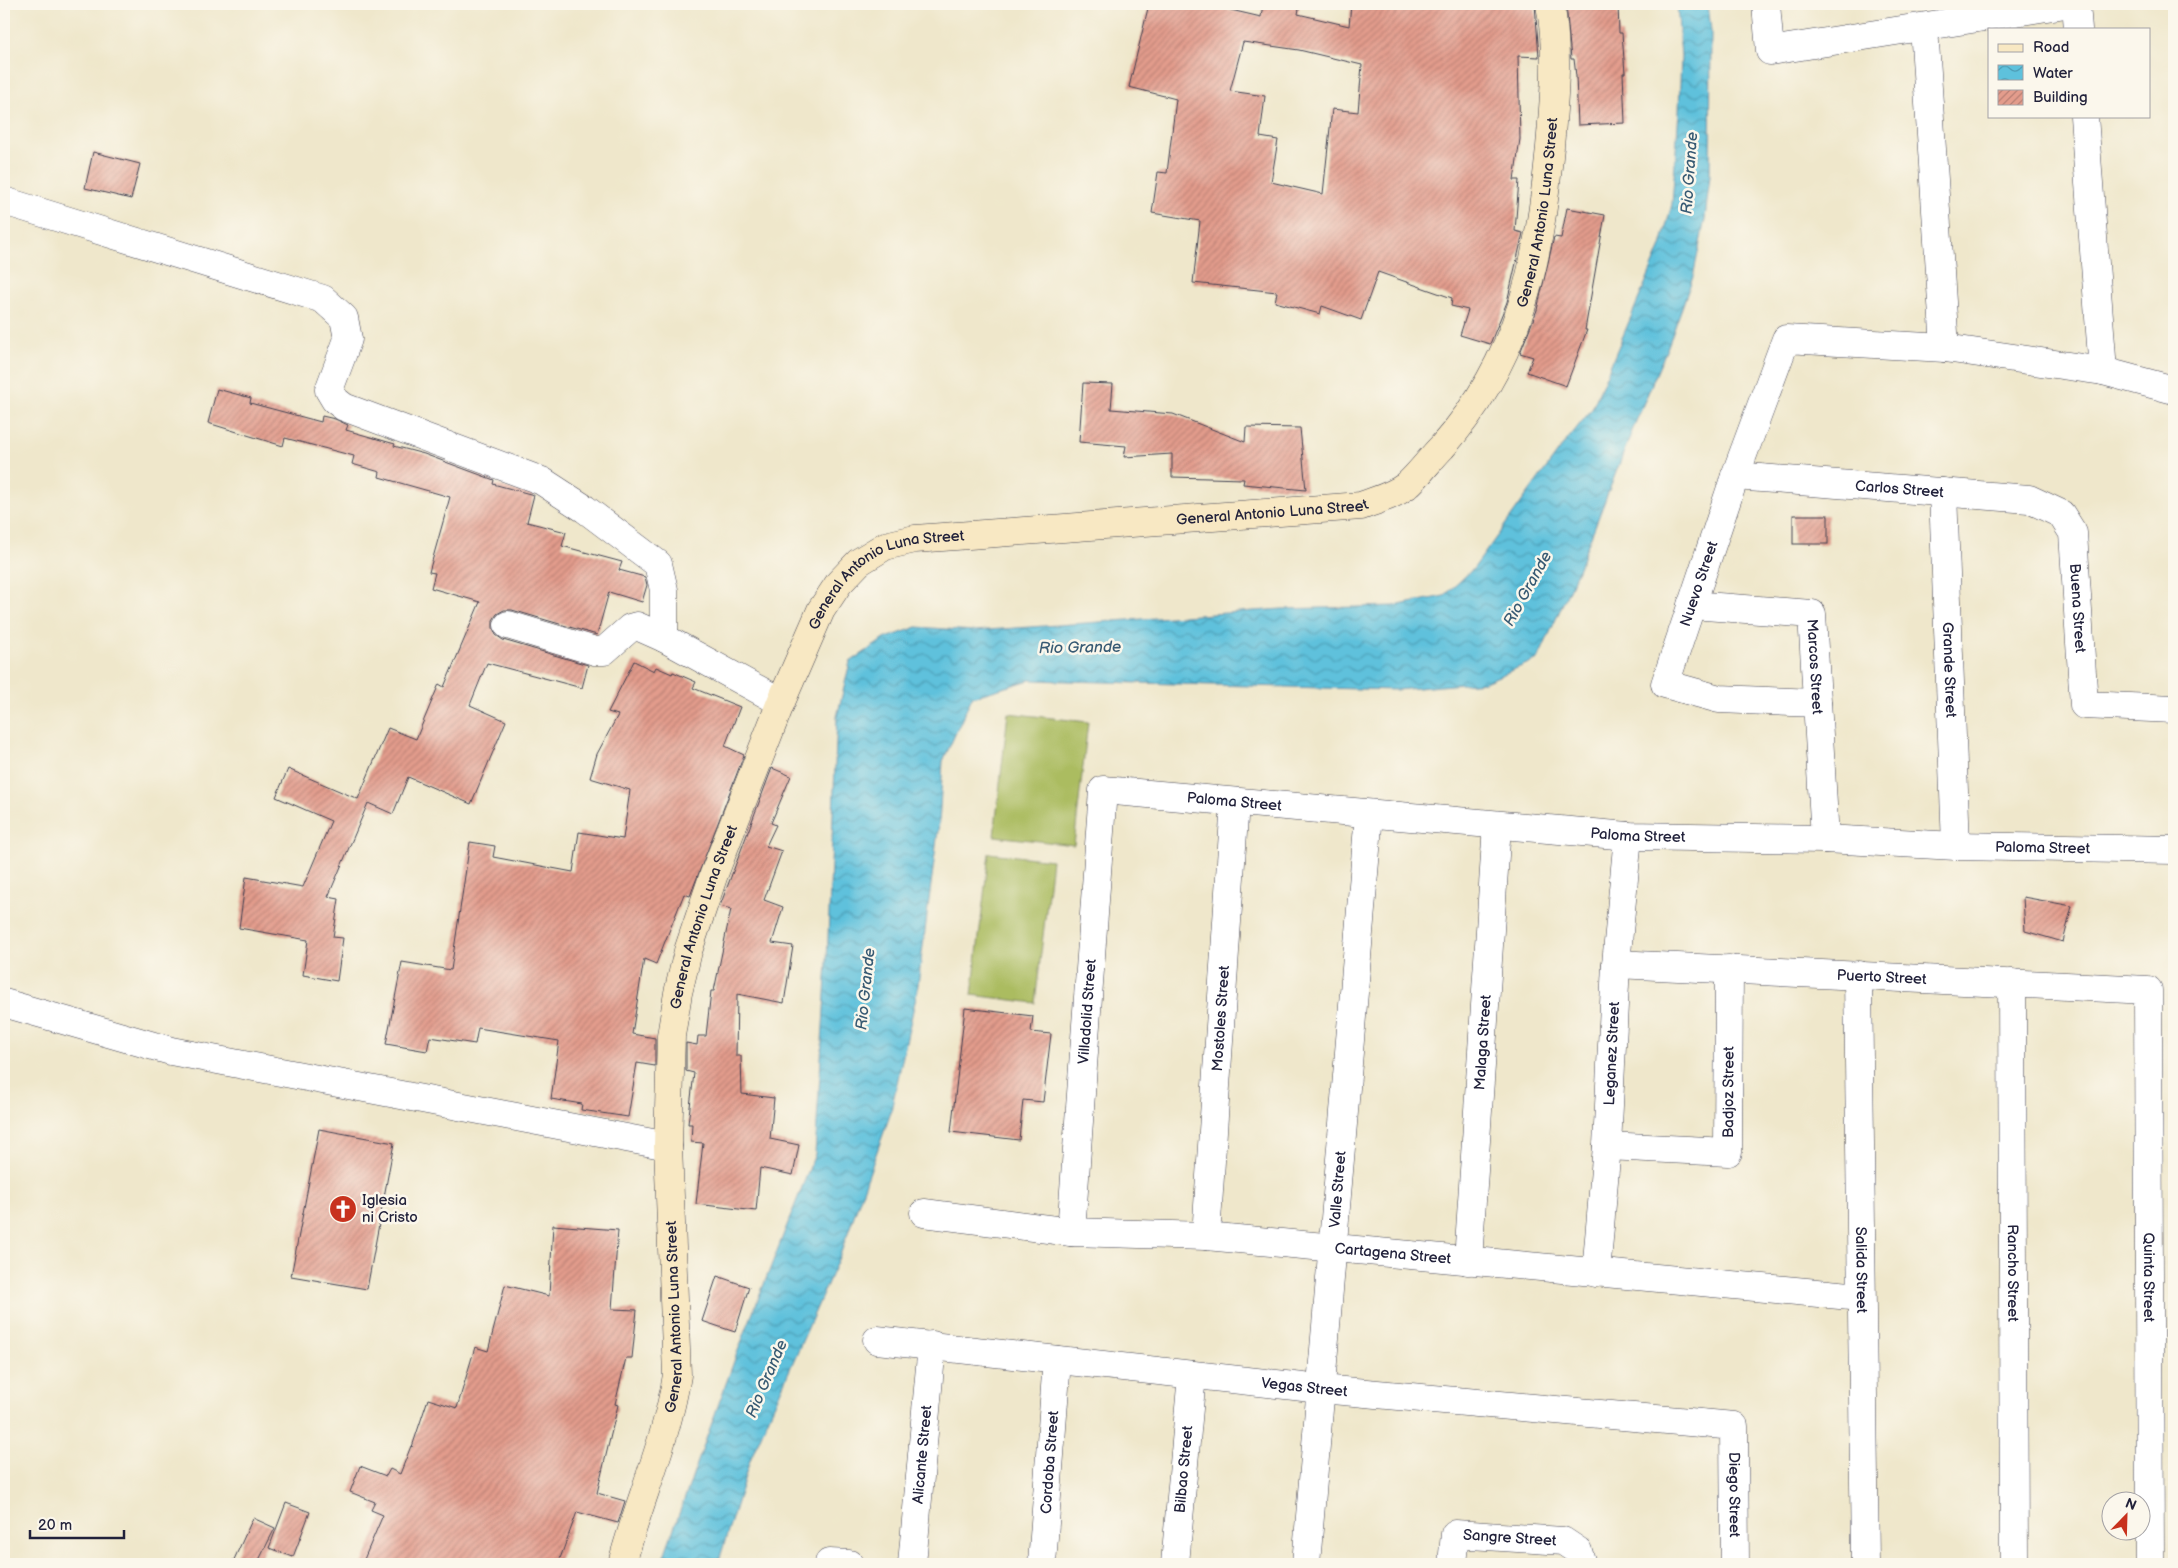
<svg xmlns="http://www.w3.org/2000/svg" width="2178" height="1568" viewBox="0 0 2178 1568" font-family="'Balsamiq Sans',sans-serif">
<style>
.pitch{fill:#abbc60;stroke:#666f4e}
.water{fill:url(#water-waves);stroke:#40728c}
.building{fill:url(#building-hatch);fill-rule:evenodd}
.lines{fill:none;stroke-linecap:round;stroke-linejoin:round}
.street-casing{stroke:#414051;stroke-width:29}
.secondary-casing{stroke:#414051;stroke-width:29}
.street{stroke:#fff;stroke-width:28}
.secondary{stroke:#f8e8c3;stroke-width:28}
.labels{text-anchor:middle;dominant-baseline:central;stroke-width:5;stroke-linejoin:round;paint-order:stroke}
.street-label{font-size:15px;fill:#22223b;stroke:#fbf7ec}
.poi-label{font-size:15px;fill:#22223b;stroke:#fbf7ec;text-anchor:start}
.water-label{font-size:16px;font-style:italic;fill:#375a73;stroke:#fbf7ec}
</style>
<defs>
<pattern id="water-waves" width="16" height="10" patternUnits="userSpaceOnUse" patternTransform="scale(1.25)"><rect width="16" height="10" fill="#5ec1dc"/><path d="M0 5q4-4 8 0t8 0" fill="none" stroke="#4d9cb4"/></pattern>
<pattern id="building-hatch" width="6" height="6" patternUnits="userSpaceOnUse" patternTransform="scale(1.25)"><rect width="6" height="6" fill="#e39c8c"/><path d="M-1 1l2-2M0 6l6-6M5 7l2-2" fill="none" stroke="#b87f74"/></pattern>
</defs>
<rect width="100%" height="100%" fill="#fbf7ec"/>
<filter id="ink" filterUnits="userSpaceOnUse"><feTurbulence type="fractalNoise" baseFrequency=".02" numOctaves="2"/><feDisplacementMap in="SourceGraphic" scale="10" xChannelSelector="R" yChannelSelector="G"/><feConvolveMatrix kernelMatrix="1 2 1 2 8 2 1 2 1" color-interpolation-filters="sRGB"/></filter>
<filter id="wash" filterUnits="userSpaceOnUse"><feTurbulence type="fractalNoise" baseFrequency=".0096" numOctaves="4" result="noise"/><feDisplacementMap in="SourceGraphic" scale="20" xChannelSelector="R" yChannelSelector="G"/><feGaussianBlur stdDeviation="1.12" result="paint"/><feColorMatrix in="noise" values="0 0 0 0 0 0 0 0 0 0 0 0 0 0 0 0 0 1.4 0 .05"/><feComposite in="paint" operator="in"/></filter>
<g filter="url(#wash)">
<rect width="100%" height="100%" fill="#efe7cb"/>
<!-- pitch -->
<g class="pitch">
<polygon points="1008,713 1088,722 1074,845 994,836"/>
<polygon points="989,853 1052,860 1035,1003 972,995"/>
</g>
<!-- water -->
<polygon class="water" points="1677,4 1708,4 1711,31 1710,175 1705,219 1693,277 1668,346 1634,426 1578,570 1538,659 1485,682 1396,690 1030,680 972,697 943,761 939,823 917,992 890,1115 840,1255 750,1460 718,1564 661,1564 737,1353 815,1154 827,962 837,717 850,662 884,639 917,627 974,631 1282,609 1394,606 1444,596 1474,568 1560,449 1592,409 1661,246 1672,204 1679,111 1681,56"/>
<g id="blocks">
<!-- building -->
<g class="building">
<path d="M 1149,4 L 1205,4 L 1261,17 L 1263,4 L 1300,4 L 1298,14 L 1349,26 L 1351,4 L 1535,4 L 1539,57 L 1518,56 L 1520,139 L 1514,180 L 1519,180 L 1515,231 L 1523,233 L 1507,302 L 1490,344 L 1460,335 L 1468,310 L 1451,306 L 1452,298 L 1378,272 L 1361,320 L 1322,306 L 1320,314 L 1275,302 L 1277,292 L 1193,283 L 1200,221 L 1152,213 L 1158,172 L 1167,173 L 1176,99 L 1129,87 ZM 1243,42 L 1299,50 L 1362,65 L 1358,112 L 1332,109 L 1323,194 L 1271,182 L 1278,140 L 1260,137 L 1265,96 L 1230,91 Z"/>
<polygon points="1566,4 1618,4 1619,33 1622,33 1625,73 1623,73 1625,123 1578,125 1576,76 1574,59 1571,59"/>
<polygon points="93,152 140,164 131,199 85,188"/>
<polygon points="1567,208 1605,215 1585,330 1587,330 1566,386 1527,372 1533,357 1520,353 1537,310 1554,237 1561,238"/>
<polygon points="1083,383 1113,384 1111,409 1173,414 1245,442 1246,427 1300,428 1306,490 1243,484 1244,479 1172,477 1172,454 1124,457 1126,446 1079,442"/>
<polygon points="217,389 251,398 250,403 321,422 322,416 335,419 348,425 346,430 395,444 394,446 424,454 494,480 493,484 534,495 527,522 566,532 562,546 622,562 619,570 645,577 647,585 642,602 609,592 597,635 512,610 504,610 497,614 493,620 493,628 496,635 503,640 588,665 582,688 487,663 470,705 506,721 471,804 408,777 393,814 368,803 328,897 339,899 333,937 343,938 337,981 303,975 308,940 239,928 246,877 303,887 331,821 276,797 288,769 358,799 388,728 416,739 439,684 444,687 480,602 431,588 435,573 429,572 450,497 379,477 380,472 352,464 354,456 285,438 283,446 208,423"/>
<rect x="1793" y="515" width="35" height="29"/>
<polygon points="634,661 654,671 656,667 672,674 673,672 696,682 693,688 740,707 725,746 744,755 690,896 684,894 656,964 644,959 632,1034 655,1038 655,1066 637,1063 628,1117 581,1110 582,1104 551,1099 559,1041 478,1028 475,1044 430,1037 427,1051 386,1044 402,962 451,970 470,842 495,846 493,857 573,872 579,832 623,839 630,790 590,778 597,754 618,715 608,712"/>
<polygon points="772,768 791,776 771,823 776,825 766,846 782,851 764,900 783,907 772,943 793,946 784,1003 737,994 736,1056 741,1056 742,1094 774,1098 770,1139 799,1145 793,1175 760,1168 756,1211 696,1204 703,1143 691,1142 692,1124 688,1124 694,1073 686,1071 686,1043 697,1045 698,1036 706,1036 711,991 714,991 731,909 720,906"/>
<polygon points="2023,897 2072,906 2063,942 2025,931"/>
<polygon points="965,1008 1033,1016 1031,1032 1051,1034 1043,1102 1023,1100 1019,1140 951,1132"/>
<polygon points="319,1129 394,1143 367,1289 291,1276"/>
<polygon points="553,1225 618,1230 612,1309 637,1310 632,1358 626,1358 615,1404 618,1405 597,1493 625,1501 618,1523 577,1512 558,1564 362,1564 383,1515 371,1510 375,1502 350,1492 360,1466 386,1476 390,1469 400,1474 411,1446 412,1447 428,1399 457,1408 475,1347 488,1351 505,1285 549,1296"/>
<polygon points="717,1276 749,1287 735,1332 702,1321"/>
<polygon points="286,1503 310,1512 293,1557 269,1548"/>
<polygon points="253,1518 275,1528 257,1564 232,1564"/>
</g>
</g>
</g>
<g filter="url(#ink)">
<use href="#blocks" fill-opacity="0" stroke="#414051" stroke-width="1"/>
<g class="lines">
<!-- street casing -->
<g class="street-casing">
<g id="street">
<polyline points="1766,4 1770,51 2065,4"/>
<polyline points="2076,4 2078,29"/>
<polyline points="1924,27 1945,348"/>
<polyline points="2084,116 2103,371"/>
<polyline points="4,201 323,299 344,318 348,339 329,390 335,400 344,407 542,481 585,509 658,564 664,590 664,638 781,702"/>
<path id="s1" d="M 1735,476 L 2029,499 L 2061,514 L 2073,533 L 2084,705 L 2174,709"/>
<path id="s2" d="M 1943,492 L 1956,846"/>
<path id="s3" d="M 1691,605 L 1812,614 L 1825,839"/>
<polyline points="508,625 595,651 604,651 630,628 637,626 664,638"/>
<path id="s4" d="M 1817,703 L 1719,699 L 1665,684 L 1735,476 L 1786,339 L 1945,348 L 2103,371 L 2174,390"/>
<path id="s5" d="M 1616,964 L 2148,990 L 2150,1564"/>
<path id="s6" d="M 1858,975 L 1865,1564"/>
<path id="s7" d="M 2012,983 L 2014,1564"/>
<polyline points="4,1003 171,1051 668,1146"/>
<path id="s8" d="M 1607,1146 L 1728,1152 L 1729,969"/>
<path id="s9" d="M 924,1213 L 1071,1232 L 1206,1236 L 1861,1297"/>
<path id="s10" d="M 1071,1232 L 1103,790 L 1628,836 L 1825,839 L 1956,846 L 2174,850"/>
<path id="s11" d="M 1206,1236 L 1235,802"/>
<path id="s12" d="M 1468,1261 L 1497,825"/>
<path id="s13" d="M 1596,1273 L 1607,1146 L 1616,964 L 1628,836"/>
<path id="s14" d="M 877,1340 L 1321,1389 L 1734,1426 L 1735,1564"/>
<polyline points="829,1563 849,1564"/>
<path id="s15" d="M 912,1564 L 932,1345"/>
<path id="s16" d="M 1042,1564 L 1057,1360"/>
<path id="s17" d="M 1175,1564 L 1192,1375"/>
<path id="s18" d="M 1306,1564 L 1369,814"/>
<path id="s19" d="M 1452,1564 L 1455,1534 L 1563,1541 L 1578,1551 L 1582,1564"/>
</g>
</g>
<!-- secondary casing -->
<g class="secondary-casing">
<g id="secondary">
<path id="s20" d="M 622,1564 C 639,1500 667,1440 677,1375 L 668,1146 L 671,1036 L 678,993 L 688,951 L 714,874 L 781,702 L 821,610 L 839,583 L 859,562 L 885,546 L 915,539 L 1361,506 C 1376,500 1393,496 1406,486 C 1419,475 1430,459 1442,447 C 1521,358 1539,261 1550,147 C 1554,99 1559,51 1550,4"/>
</g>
</g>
<!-- street -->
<use href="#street" class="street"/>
<!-- secondary -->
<use href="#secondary" class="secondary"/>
</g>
</g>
<!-- icons -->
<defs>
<g id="church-disc" transform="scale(1.4375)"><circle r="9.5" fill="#c8321e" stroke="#fbf7ec"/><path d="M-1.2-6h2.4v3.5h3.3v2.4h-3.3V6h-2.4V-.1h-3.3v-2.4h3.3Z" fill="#fff"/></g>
</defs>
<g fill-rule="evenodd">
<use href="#church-disc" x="343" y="1209"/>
</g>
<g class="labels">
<!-- street labels -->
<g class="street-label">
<text stroke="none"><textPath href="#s20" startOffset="1920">General Antonio Luna Street</textPath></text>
<text stroke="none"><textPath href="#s1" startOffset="165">Carlos Street</textPath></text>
<text stroke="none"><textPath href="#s20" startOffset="1470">General Antonio Luna Street</textPath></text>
<text stroke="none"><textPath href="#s4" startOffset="260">Nuevo Street</textPath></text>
<text stroke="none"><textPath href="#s20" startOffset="1065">General Antonio Luna Street</textPath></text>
<text stroke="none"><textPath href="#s1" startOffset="428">Buena Street</textPath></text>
<text stroke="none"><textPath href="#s3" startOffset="174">Marcos Street</textPath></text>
<text stroke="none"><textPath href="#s2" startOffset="178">Grande Street</textPath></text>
<text stroke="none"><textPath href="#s10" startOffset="575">Paloma Street</textPath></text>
<text stroke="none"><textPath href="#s10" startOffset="980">Paloma Street</textPath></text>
<text stroke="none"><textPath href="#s10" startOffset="1385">Paloma Street</textPath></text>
<text stroke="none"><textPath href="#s20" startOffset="660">General Antonio Luna Street</textPath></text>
<text stroke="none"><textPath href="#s5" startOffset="266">Puerto Street</textPath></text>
<text stroke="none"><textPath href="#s10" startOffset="221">Villadolid Street</textPath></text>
<text stroke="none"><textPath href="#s11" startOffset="218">Mostoles Street</textPath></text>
<text stroke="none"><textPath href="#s12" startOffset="219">Malaga Street</textPath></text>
<text stroke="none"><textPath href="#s13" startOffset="220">Leganez Street</textPath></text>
<text stroke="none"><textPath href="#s8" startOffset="181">Badjoz Street</textPath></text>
<text stroke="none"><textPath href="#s18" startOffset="376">Valle Street</textPath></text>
<text stroke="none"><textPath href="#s9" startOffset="471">Cartagena Street</textPath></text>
<text stroke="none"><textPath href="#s6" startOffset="295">Salida Street</textPath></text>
<text stroke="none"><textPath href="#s7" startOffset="290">Rancho Street</textPath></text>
<text stroke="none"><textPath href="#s5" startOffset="820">Quinta Street</textPath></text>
<text stroke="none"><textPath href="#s20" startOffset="255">General Antonio Luna Street</textPath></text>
<text stroke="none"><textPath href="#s14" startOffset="430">Vegas Street</textPath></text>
<text stroke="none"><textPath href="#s15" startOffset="110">Alicante Street</textPath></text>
<text stroke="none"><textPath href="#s16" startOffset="102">Cordoba Street</textPath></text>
<text stroke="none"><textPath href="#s17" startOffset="95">Bilbao Street</textPath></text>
<text stroke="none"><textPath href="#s14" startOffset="930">Diego Street</textPath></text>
<text stroke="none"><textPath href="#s19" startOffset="85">Sangre Street</textPath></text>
</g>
<!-- poi labels -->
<g class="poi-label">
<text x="362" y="1200">Iglesia<tspan x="362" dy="17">ni Cristo</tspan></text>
</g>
<!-- water labels -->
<g class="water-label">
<text transform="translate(1690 173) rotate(-86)">Rio Grande</text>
<text transform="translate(1528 589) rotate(-61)">Rio Grande</text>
<text transform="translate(1080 648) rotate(-1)">Rio Grande</text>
<text transform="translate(866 989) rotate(-84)">Rio Grande</text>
<text transform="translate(767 1379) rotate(-67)">Rio Grande</text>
</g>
</g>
<!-- margin -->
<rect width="2178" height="1568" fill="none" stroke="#fbf7ec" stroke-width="20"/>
<!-- legend -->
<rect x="1988" y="28" width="162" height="90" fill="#fbf7ec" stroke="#a4a2a5"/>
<rect x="1998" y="44" width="25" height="8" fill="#f8e8c3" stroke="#a4a2a5"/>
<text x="2033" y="52" font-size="15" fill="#22223b">Road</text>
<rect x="1998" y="65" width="25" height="15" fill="url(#water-waves)" stroke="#a4a2a5"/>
<text x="2033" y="78" font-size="15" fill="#22223b">Water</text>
<rect x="1998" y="90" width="25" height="15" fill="url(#building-hatch)" stroke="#a4a2a5"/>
<text x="2033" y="102" font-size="15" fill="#22223b">Building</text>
<!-- north arrow -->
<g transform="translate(2126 1516) rotate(23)"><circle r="24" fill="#fbf7ec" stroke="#a4a2a5"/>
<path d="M0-4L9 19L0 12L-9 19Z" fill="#c8321e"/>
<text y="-8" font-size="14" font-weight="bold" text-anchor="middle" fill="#22223b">N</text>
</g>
<!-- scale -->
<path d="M30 1530v8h94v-8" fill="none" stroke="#22223b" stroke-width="2.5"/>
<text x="38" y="1530" font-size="15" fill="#22223b" stroke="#fbf7ec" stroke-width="4" paint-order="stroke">20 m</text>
</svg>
